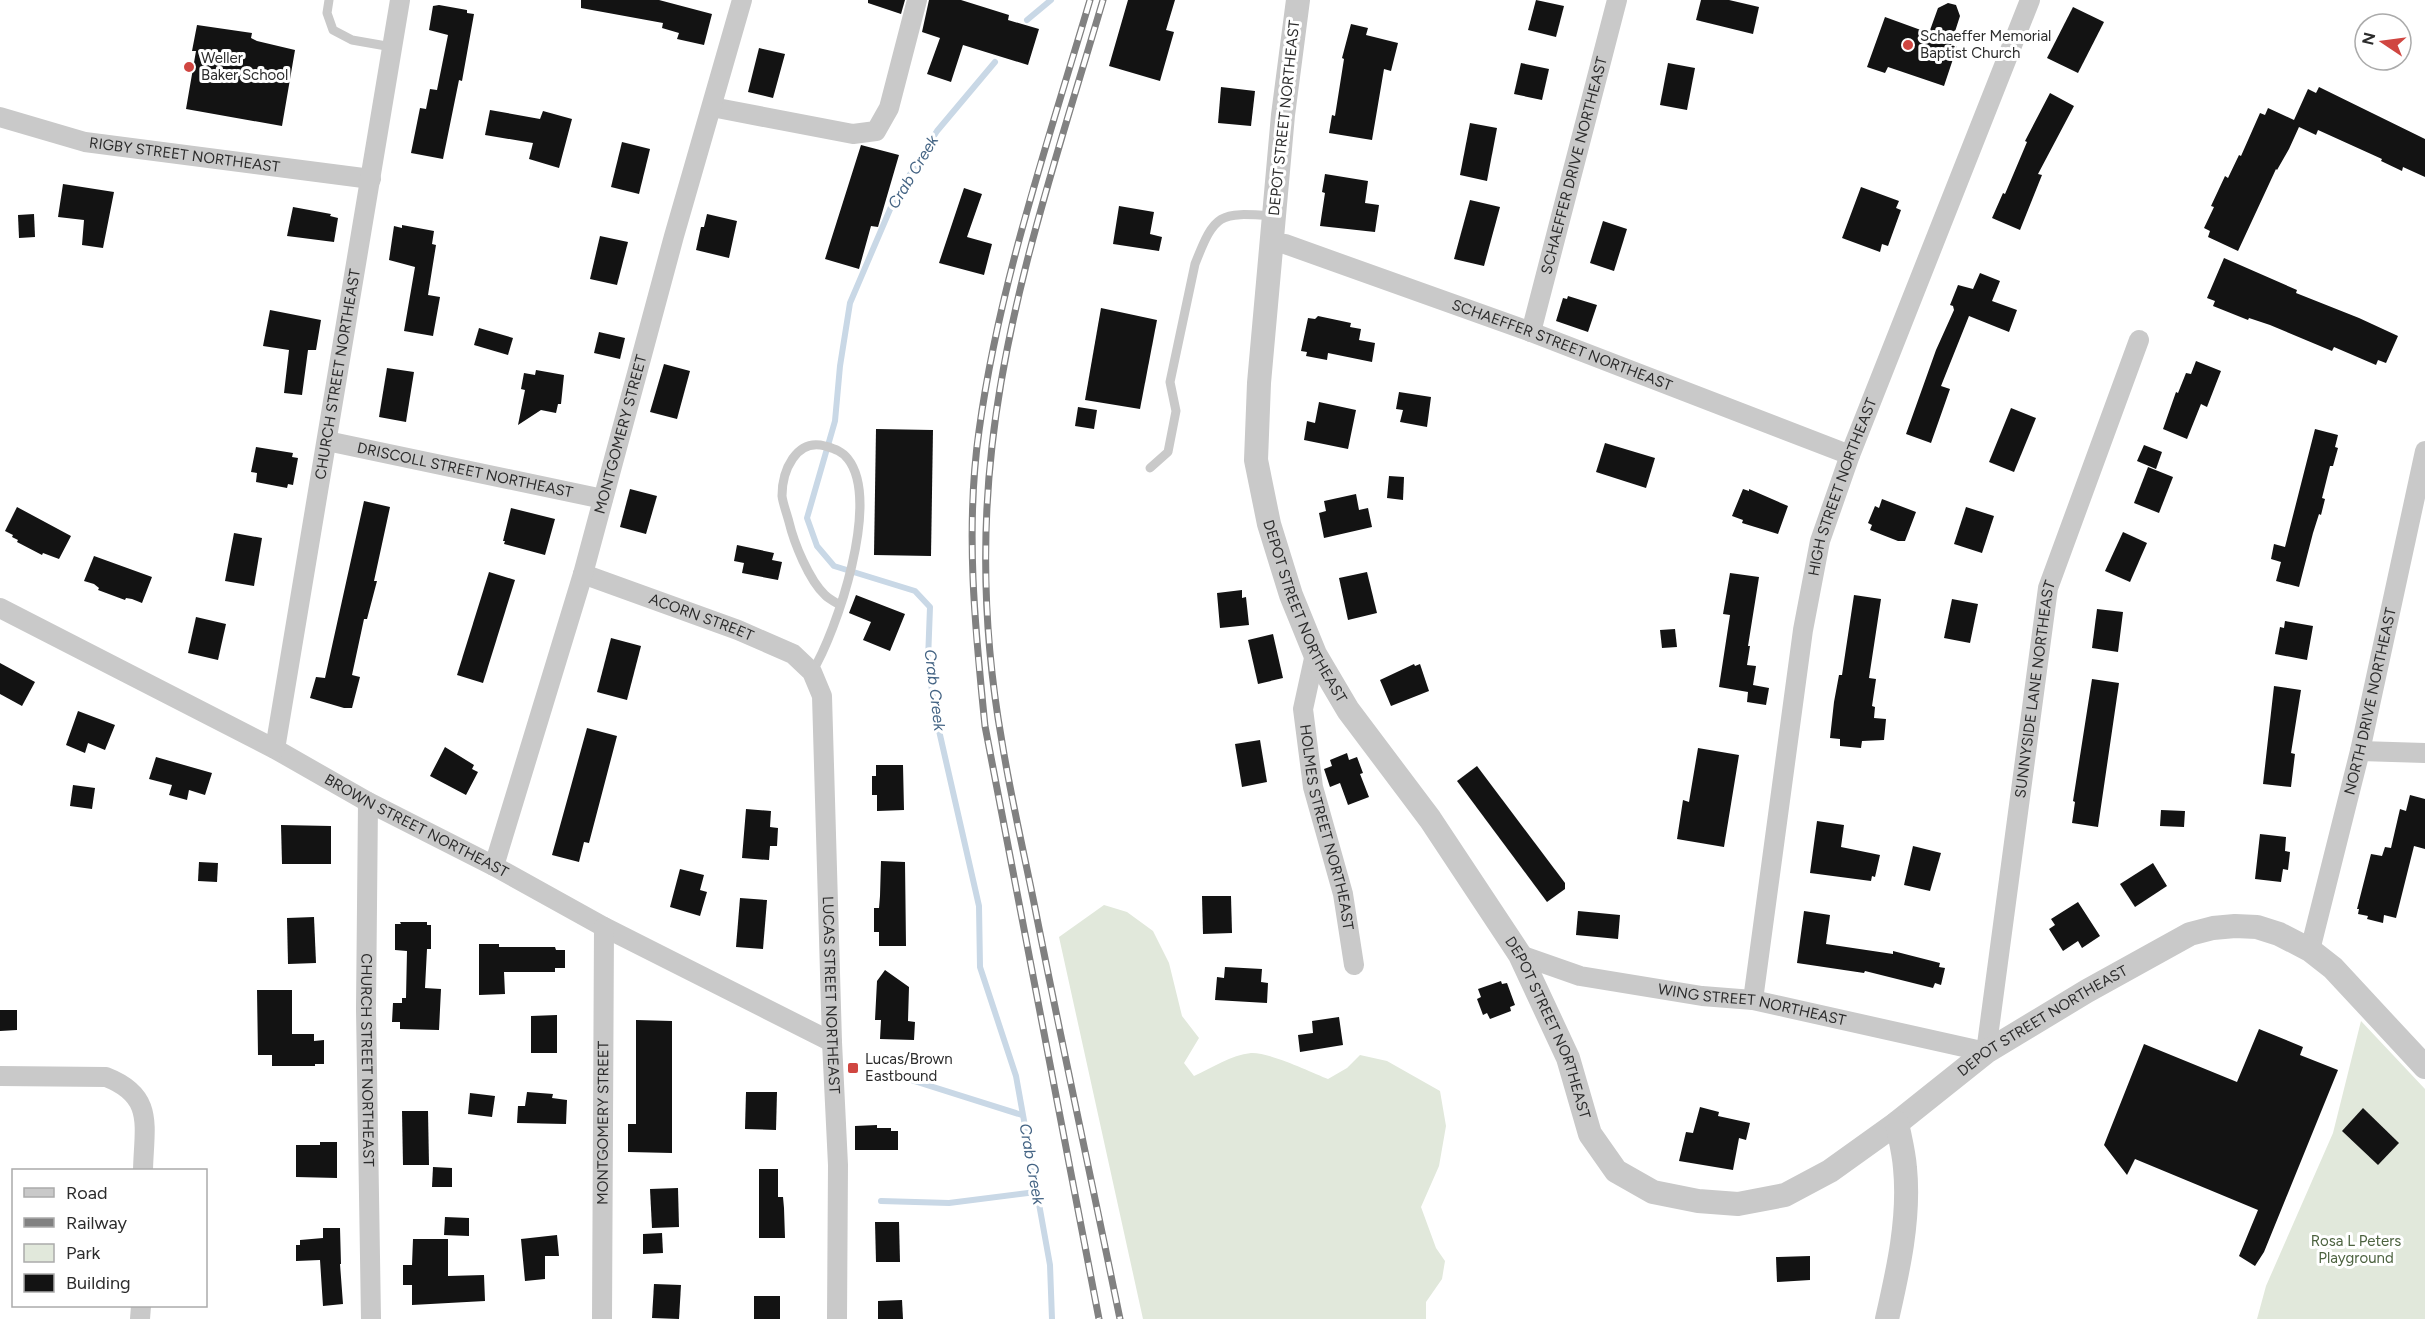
<svg xmlns="http://www.w3.org/2000/svg" width="2425" height="1319" viewBox="0 0 2425 1319" font-family="Figtree,sans-serif">
<style>
.green{fill:#e1e8db}
.lines{fill:none;stroke-linecap:round;stroke-linejoin:round}
.stream{stroke:#c9d8e6;stroke-width:6}
.building{fill:#131313}
.service{stroke:#c9c9c9;stroke-width:9}
.minor{stroke:#c9c9c9;stroke-width:20}
.tertiary{stroke:#c9c9c9;stroke-width:24}
.rail-casing{stroke:#818181;stroke-width:7}
.rail{stroke:#fff;stroke-width:4.5;stroke-dasharray:14;stroke-linecap:butt}
.poi-dot{fill:#d04641;stroke:#fff;stroke-width:2}
.labels{text-anchor:middle;dominant-baseline:central;stroke-width:6;stroke-linejoin:round;paint-order:stroke}
.poi-label{font-size:15px;fill:#2c2c2c;stroke:#fff;text-anchor:start}
.street-label{font-size:15px;fill:#2c2c2c;stroke:#fff}
.park-label{font-size:15px;fill:#4c623f;stroke:#fff}
.water-label{font-size:16px;font-style:italic;fill:#446484;stroke:#fff}
</style>
<rect width="100%" height="100%" fill="#fff"/>
<!-- green -->
<g class="green">
<path d="M 1104,905 L 1127,912 L 1153,931 L 1169,963 L 1182,1016 L 1199,1038 L 1184,1063 L 1194,1076 C 1212,1068 1231,1055 1251,1053 C 1269,1052 1311,1072 1328,1079 L 1347,1068 L 1360,1055 L 1387,1061 L 1440,1091 L 1446,1126 L 1439,1166 L 1421,1207 L 1436,1248 L 1445,1261 L 1442,1279 L 1426,1302 L 1426,1319 L 1143,1319 L 1059,937 Z"/>
<polygon points="2361,1021 2425,1089 2425,1319 2257,1319 2266,1286 2333,1133"/>
</g>
<g class="lines">
<!-- stream -->
<g class="stream">
<polyline points="1027,20 1051,0"/>
<polyline points="995,62 937,131 894,200 850,303 840,366 835,421 807,518 817,546 834,566 915,591 930,607 928,660 935,713 979,906 980,967 1016,1076 1050,1265 1052,1319"/>
<polyline points="892,1074 1022,1115"/>
<polyline points="881,1201 949,1203 1036,1192"/>
</g>
</g>
<!-- building -->
<g class="building">
<polygon points="581,0 659,0 712,14 704,45 677,39 679,33 662,28 663,23 581,8"/>
<polygon points="868,0 905,0 901,14 868,3"/>
<polygon points="929,0 961,0 1009,15 1008,20 1039,29 1028,65 963,45 951,82 927,74 940,38 922,32"/>
<polygon points="1128,0 1175,0 1166,30 1174,32 1160,81 1109,66"/>
<polygon points="1536,0 1564,6 1556,37 1528,30"/>
<polygon points="1701,0 1729,0 1759,7 1753,34 1696,20"/>
<polygon points="1948,3 1956,5 1960,16 1951,44 1957,47 1944,86 1888,67 1885,73 1867,67 1885,17 1929,33 1938,8"/>
<polygon points="439,5 467,10 467,13 474,14 462,81 459,80 443,159 411,153 420,108 426,109 430,89 437,90 448,35 429,30 433,6"/>
<polygon points="2073,7 2104,22 2078,73 2047,58"/>
<polygon points="1351,24 1368,28 1366,35 1398,43 1391,71 1384,69 1372,140 1329,133 1332,115 1335,116 1344,59 1342,58"/>
<polygon points="197,25 252,33 251,38 257,41 295,50 282,126 186,109 196,51 192,51"/>
<polygon points="759,48 785,54 773,98 748,92"/>
<polygon points="1521,63 1549,69 1542,100 1514,94"/>
<polygon points="1668,63 1695,68 1687,110 1660,105"/>
<polygon points="1221,87 1255,91 1251,126 1218,123"/>
<polygon points="2319,87 2425,139 2425,177 2403,167 2402,171 2381,161 2382,159 2318,130 2316,135 2299,127 2289,149 2277,170 2276,169 2238,251 2208,237 2210,231 2204,228 2214,207 2211,206 2225,176 2228,178 2239,155 2241,156 2260,113 2265,115 2268,108 2294,120 2308,89 2316,93"/>
<polygon points="2050,93 2074,106 2038,174 2042,175 2020,230 1992,218 2003,193 2005,194 2027,142 2025,141"/>
<polygon points="490,110 540,119 543,111 572,119 559,168 529,159 533,143 485,135"/>
<polygon points="1470,123 1497,128 1487,181 1460,175"/>
<polygon points="622,142 650,149 639,194 611,187"/>
<polygon points="861,145 899,155 878,227 871,226 859,269 825,259"/>
<polygon points="1325,174 1368,181 1365,203 1379,205 1375,232 1320,226 1325,193 1322,192"/>
<polygon points="63,184 114,192 103,248 82,245 84,220 58,217"/>
<polygon points="1861,187 1899,201 1896,208 1901,210 1888,246 1882,244 1880,252 1842,238"/>
<polygon points="964,188 982,194 967,237 992,244 984,275 939,263"/>
<polygon points="1470,200 1500,207 1484,266 1454,259"/>
<polygon points="1119,206 1154,212 1150,234 1162,237 1159,251 1113,244"/>
<polygon points="293,207 331,214 330,216 338,218 334,242 287,236"/>
<polygon points="34,214 35,237 19,238 18,215"/>
<polygon points="707,214 737,221 729,258 696,250 701,227 704,227"/>
<polygon points="1603,221 1627,229 1614,271 1590,263"/>
<polygon points="402,225 434,231 432,244 436,245 428,295 440,297 433,336 404,331 415,267 389,260 394,226 402,228"/>
<polygon points="600,236 628,242 617,285 590,279"/>
<polygon points="2224,258 2297,290 2296,293 2359,318 2398,336 2386,363 2378,360 2376,365 2334,347 2332,351 2270,325 2249,318 2248,320 2213,306 2215,301 2207,298"/>
<polygon points="1980,273 2000,281 1992,301 2017,310 2009,332 1969,316 1941,386 1950,389 1931,443 1906,434 1936,350 1954,310 1953,306 1950,305 1958,285 1973,289"/>
<polygon points="1568,296 1597,305 1588,332 1556,321 1563,298 1567,299"/>
<polygon points="1101,308 1157,320 1140,409 1085,400"/>
<polygon points="270,310 321,320 316,350 308,350 302,395 284,393 289,350 263,346"/>
<polygon points="1318,316 1351,323 1350,327 1361,329 1359,340 1375,343 1372,362 1328,353 1327,360 1306,356 1307,352 1301,351 1308,318 1315,319"/>
<polygon points="479,328 513,338 508,355 474,345"/>
<polygon points="599,332 625,338 620,359 594,353"/>
<polygon points="2196,361 2221,371 2207,407 2201,404 2187,439 2163,429 2176,392 2178,393 2186,373 2191,374"/>
<polygon points="664,364 690,371 677,419 650,412"/>
<polygon points="387,368 414,372 406,422 379,417"/>
<polygon points="536,370 564,375 561,404 558,404 556,413 541,410 518,425 525,390 521,389 524,373 535,375"/>
<polygon points="1399,392 1431,397 1427,427 1400,422 1403,410 1396,409"/>
<polygon points="1319,402 1356,410 1348,449 1304,440 1307,421 1315,423"/>
<polygon points="1078,407 1097,410 1094,429 1075,426"/>
<polygon points="2011,408 2036,418 2014,472 1989,462"/>
<polygon points="876,429 933,430 931,556 874,555"/>
<polygon points="2315,429 2338,435 2335,447 2338,448 2333,466 2330,466 2322,498 2325,499 2321,515 2319,514 2313,533 2299,587 2276,581 2281,562 2271,559 2274,544 2285,547"/>
<polygon points="1605,443 1655,458 1646,488 1596,472"/>
<polygon points="2144,445 2162,452 2156,469 2137,461"/>
<polygon points="256,447 293,453 292,457 298,458 293,485 288,484 287,488 256,482 257,473 251,472"/>
<polygon points="2148,467 2173,477 2159,513 2134,503"/>
<polygon points="1389,476 1404,477 1403,500 1387,498"/>
<polygon points="630,489 657,496 646,534 620,527"/>
<polygon points="1743,489 1749,491 1749,489 1788,506 1778,534 1742,523 1743,520 1732,516"/>
<polygon points="1356,494 1359,510 1368,508 1372,527 1324,538 1319,513 1326,511 1324,501"/>
<polygon points="1882,499 1916,512 1905,541 1898,541 1870,530 1872,525 1868,523 1875,506 1879,508"/>
<polygon points="364,501 390,507 374,581 377,581 367,619 364,619 352,675 360,677 352,708 344,708 310,698 316,677 325,678"/>
<polygon points="17,507 71,536 59,559 43,553 42,555 17,542 18,540 12,537 13,535 5,531"/>
<polygon points="1966,507 1994,516 1982,553 1954,544"/>
<polygon points="511,508 555,519 545,555 504,544 505,541 503,541"/>
<polygon points="2123,532 2147,543 2130,582 2105,571"/>
<polygon points="234,533 262,538 254,586 225,581"/>
<polygon points="737,545 774,553 772,560 782,562 778,580 742,573 744,563 734,561"/>
<polygon points="94,556 152,577 142,603 132,599 126,598 125,600 98,590 99,588 94,584 84,581"/>
<polygon points="489,572 515,580 483,683 457,675"/>
<polygon points="1367,572 1377,613 1348,620 1339,578"/>
<polygon points="1730,573 1759,577 1748,646 1750,646 1747,665 1756,666 1753,685 1769,688 1766,705 1747,702 1748,692 1719,687 1730,615 1723,614"/>
<polygon points="1242,590 1242,598 1246,597 1249,625 1220,628 1217,593"/>
<polygon points="856,595 905,614 890,651 863,640 871,622 849,613"/>
<polygon points="1854,595 1881,599 1869,678 1876,679 1872,706 1875,707 1874,718 1886,719 1884,740 1862,741 1861,748 1840,746 1840,739 1830,738 1834,702 1839,675 1842,675"/>
<polygon points="1952,599 1978,604 1970,643 1944,638"/>
<polygon points="2097,609 2123,612 2118,652 2092,648"/>
<polygon points="196,617 226,624 218,660 188,653"/>
<polygon points="2285,621 2313,626 2307,660 2275,654 2280,627 2284,628"/>
<polygon points="1675,629 1677,647 1662,648 1660,630"/>
<polygon points="1273,634 1283,678 1258,684 1248,640"/>
<polygon points="611,638 641,646 627,700 597,692"/>
<polygon points="0,663 35,682 22,706 0,694"/>
<polygon points="1414,664 1415,666 1420,664 1429,691 1391,706 1380,680"/>
<polygon points="2092,679 2119,683 2098,827 2072,823 2075,802 2073,801"/>
<polygon points="2274,686 2301,690 2291,753 2295,754 2291,787 2263,784"/>
<polygon points="78,711 115,725 105,750 88,743 85,753 66,745"/>
<polygon points="587,728 617,736 589,843 584,842 579,862 552,855"/>
<polygon points="1260,740 1267,782 1242,787 1235,744"/>
<polygon points="445,747 474,765 472,769 478,772 466,795 430,776"/>
<polygon points="1698,748 1739,755 1724,847 1677,839 1683,800 1689,802"/>
<polygon points="1347,753 1349,760 1357,757 1363,773 1360,774 1369,797 1348,805 1340,783 1330,787 1324,769 1332,766 1330,760"/>
<polygon points="156,757 212,773 205,795 189,790 187,800 169,795 172,785 149,779"/>
<polygon points="876,765 903,765 904,810 877,811 877,795 872,795 872,776 876,776"/>
<polygon points="1477,766 1565,883 1565,889 1547,902 1457,781"/>
<polygon points="73,785 95,788 92,809 70,806"/>
<polygon points="2410,795 2425,799 2425,849 2414,846 2396,918 2384,915 2383,923 2367,919 2368,916 2358,914 2359,909 2357,909 2371,854 2382,856 2385,847 2391,848 2400,809 2406,811"/>
<polygon points="746,809 771,811 770,827 778,828 777,846 770,846 769,860 742,858"/>
<polygon points="2161,810 2185,811 2184,827 2160,826"/>
<polygon points="1817,821 1844,825 1841,847 1880,855 1875,877 1872,876 1871,881 1810,873"/>
<polygon points="281,825 331,826 331,864 282,864"/>
<polygon points="2260,834 2286,837 2285,851 2290,852 2288,870 2283,869 2281,882 2255,879"/>
<polygon points="1913,846 1941,853 1930,891 1904,885"/>
<polygon points="881,861 905,862 906,946 879,946 879,932 874,932 874,908 879,908 880,896"/>
<polygon points="199,862 218,863 217,882 198,881"/>
<polygon points="2153,863 2167,886 2135,907 2120,884"/>
<polygon points="680,869 704,875 700,890 707,892 700,916 670,907"/>
<polygon points="1202,896 1231,896 1232,933 1203,934"/>
<polygon points="740,898 767,900 763,949 736,947"/>
<polygon points="2078,902 2100,936 2082,948 2078,941 2063,951 2049,929 2055,925 2051,919"/>
<polygon points="1578,911 1620,915 1618,939 1576,935"/>
<polygon points="1804,911 1830,915 1826,944 1893,954 1893,951 1940,963 1939,967 1945,968 1941,985 1935,983 1933,988 1865,971 1864,973 1797,963"/>
<polygon points="314,917 316,963 288,964 287,918"/>
<polygon points="400,922 427,922 427,925 431,925 431,949 427,949 425,988 441,989 439,1030 400,1029 400,1022 392,1022 393,1003 402,1003 402,998 406,998 407,951 395,950 395,924 401,924"/>
<polygon points="479,944 499,944 499,947 555,947 556,950 565,950 565,968 555,968 555,972 504,972 505,994 479,995"/>
<polygon points="1225,967 1262,969 1261,982 1268,983 1267,1003 1215,1000 1217,977 1224,978"/>
<polygon points="885,970 909,987 908,1021 915,1022 914,1040 880,1039 881,1020 875,1020 877,981"/>
<polygon points="1501,981 1502,984 1507,983 1515,1005 1510,1007 1511,1011 1490,1019 1487,1013 1483,1015 1477,999 1481,997 1478,989"/>
<polygon points="257,990 292,990 292,1034 314,1034 314,1041 324,1040 324,1064 315,1064 315,1066 272,1066 272,1055 258,1055"/>
<polygon points="0,1010 17,1010 17,1030 0,1031"/>
<polygon points="557,1015 557,1053 531,1053 531,1016"/>
<polygon points="1339,1017 1343,1045 1300,1052 1298,1035 1313,1033 1312,1021"/>
<polygon points="636,1020 672,1021 672,1153 628,1152 628,1124 636,1124"/>
<polygon points="2259,1029 2303,1047 2300,1055 2338,1070 2264,1252 2255,1266 2239,1256 2258,1210 2135,1159 2127,1175 2104,1145 2144,1044 2237,1082"/>
<polygon points="527,1092 553,1094 552,1098 567,1100 566,1124 517,1123 518,1106 525,1106"/>
<polygon points="746,1092 777,1092 776,1130 745,1129"/>
<polygon points="470,1093 495,1096 492,1117 468,1114"/>
<polygon points="1700,1107 1719,1112 1718,1116 1750,1123 1746,1140 1739,1138 1733,1170 1679,1161 1686,1132 1693,1133"/>
<polygon points="2363,1108 2399,1143 2378,1165 2342,1131"/>
<polygon points="402,1111 428,1111 429,1165 403,1165"/>
<polygon points="877,1125 877,1128 891,1128 891,1131 898,1131 898,1150 855,1150 855,1126"/>
<polygon points="320,1142 337,1142 337,1178 296,1177 296,1145 320,1145"/>
<polygon points="433,1167 452,1168 452,1187 432,1187"/>
<polygon points="759,1169 778,1169 778,1197 783,1197 784,1208 785,1238 759,1238"/>
<polygon points="678,1188 679,1227 652,1228 650,1189"/>
<polygon points="445,1217 469,1218 469,1236 444,1235"/>
<polygon points="875,1222 899,1222 900,1262 876,1262"/>
<polygon points="323,1228 340,1228 341,1264 340,1264 343,1304 323,1306 320,1260 296,1261 296,1245 300,1245 300,1240 323,1238"/>
<polygon points="662,1233 663,1253 643,1254 643,1234"/>
<polygon points="557,1235 559,1256 545,1256 545,1279 525,1281 521,1239"/>
<polygon points="413,1239 448,1239 448,1276 484,1275 485,1301 412,1305 412,1285 403,1285 403,1265 412,1265"/>
<polygon points="1810,1256 1810,1280 1777,1282 1776,1257"/>
<polygon points="654,1284 681,1285 679,1319 652,1318"/>
<rect x="754" y="1296" width="26" height="23"/>
<polygon points="902,1300 903,1319 878,1319 878,1301"/>
</g>
<g class="lines">
<!-- service -->
<g class="service">
<polyline points="329,0 327,13 333,30 352,40 392,47"/>
<path d="M 1150,468 L 1168,452 L 1176,411 L 1170,382 L 1195,264 C 1215,213 1219,212 1272,216"/>
<path d="M 812,672 C 837,631 881,501 848,459 C 842,451 835,449 825,446 C 796,438 782,471 782,496 C 783,504 787,514 789,522 C 794,543 809,580 825,595 C 829,599 835,602 840,605"/>
</g>
<!-- minor -->
<g class="minor">
<polyline points="712,107 853,134 876,131 889,108 917,0"/>
<path id="s1" d="M 0,117 L 85,142 L 371,179"/>
<path id="s2" d="M 1271,243 L 1285,244 L 1531,332 L 1850,455"/>
<path id="s3" d="M 1531,332 L 1617,0"/>
<path id="s4" d="M 327,441 L 603,499"/>
<path id="s5" d="M 583,574 L 738,630 L 793,654 L 812,672 L 822,696 L 832,1042 L 838,1165 L 837,1319"/>
<path id="s6" d="M 0,608 L 275,749 L 368,802 L 494,866 L 604,927 L 832,1042"/>
<path id="s7" d="M 1315,654 L 1303,709 L 1313,787 L 1343,894 L 1354,965"/>
<path id="s8" d="M 275,749 L 400,0"/>
<polyline points="2360,751 2425,753"/>
<path id="s9" d="M 368,802 L 366,1009 L 371,1319"/>
<path id="s10" d="M 494,866 L 583,574 L 674,236 L 742,0"/>
<path id="s11" d="M 2310,950 L 2360,751 L 2425,451"/>
<path id="s12" d="M 1520,955 L 1580,976 L 1702,996 L 1753,1000 L 1986,1052 L 2048,588 L 2139,340"/>
<path id="s13" d="M 1753,1000 L 1803,630 L 1820,541 L 1850,455 L 2030,0"/>
<path d="M 0,1076 L 106,1077 C 155,1096 144,1126 143,1170"/>
<polyline points="140,1319 141,1306"/>
<path id="s14" d="M 602,1319 L 604,927"/>
</g>
<!-- tertiary -->
<g class="tertiary">
<path id="s15" d="M 1298,0 L 1283,115 L 1259,383 L 1256,460 L 1269,524 L 1291,595 L 1315,654 L 1348,710 L 1430,819 L 1520,955 L 1568,1058 L 1590,1134 L 1616,1171 L 1653,1192 L 1698,1201 L 1738,1204 L 1785,1195 L 1830,1171 L 1897,1123 L 1986,1052 L 2087,991 L 2190,934 L 2213,928 L 2235,926 L 2257,927 L 2279,934 L 2310,950 L 2333,968 L 2425,1067"/>
<path d="M 1887,1319 C 1898,1271 1910,1218 1905,1168 C 1904,1153 1900,1138 1897,1123"/>
</g>
<!-- rail casing -->
<g class="rail-casing">
<g id="rail">
<path d="M 1090,0 C 1048,142 999,284 979,431 C 965,529 975,628 985,726 L 1099,1319"/>
<path d="M 1103,0 C 1060,147 1009,293 992,446 C 981,543 985,646 1002,742 C 1011,798 1024,853 1035,908 C 1062,1045 1092,1182 1120,1319"/>
</g>
</g>
<!-- rail -->
<use href="#rail" class="rail"/>
</g>
<!-- markers -->
<g class="poi-dot">
<circle cx="1908" cy="45" r="6"/>
<circle cx="189" cy="67" r="6"/>
<rect x="847" y="1062" width="12" height="12" rx="3"/>
</g>
<g class="labels">
<!-- poi labels -->
<g class="poi-label">
<text x="1920" y="36">Schaeffer Memorial<tspan x="1920" dy="17">Baptist Church</tspan></text>
<text x="201" y="58">Weller<tspan x="201" dy="17">Baker School</tspan></text>
<text x="865" y="1059">Lucas/Brown<tspan x="865" dy="17">Eastbound</tspan></text>
</g>
<!-- street labels -->
<g class="street-label">
<text transform="translate(1284 118) rotate(-84)">DEPOT STREET NORTHEAST</text>
<text stroke="none"><textPath href="#s1" startOffset="189">RIGBY STREET NORTHEAST</textPath></text>
<text stroke="none"><textPath href="#s3" startOffset="172">SCHAEFFER DRIVE NORTHEAST</textPath></text>
<text stroke="none"><textPath href="#s2" startOffset="309">SCHAEFFER STREET NORTHEAST</textPath></text>
<text stroke="none"><textPath href="#s8" startOffset="380">CHURCH STREET NORTHEAST</textPath></text>
<text stroke="none"><textPath href="#s10" startOffset="450">MONTGOMERY STREET</textPath></text>
<text stroke="none"><textPath href="#s4" startOffset="141">DRISCOLL STREET NORTHEAST</textPath></text>
<text stroke="none"><textPath href="#s13" startOffset="522">HIGH STREET NORTHEAST</textPath></text>
<text stroke="none"><textPath href="#s15" startOffset="622">DEPOT STREET NORTHEAST</textPath></text>
<text stroke="none"><textPath href="#s5" startOffset="126">ACORN STREET</textPath></text>
<text stroke="none"><textPath href="#s12" startOffset="843">SUNNYSIDE LANE NORTHEAST</textPath></text>
<text stroke="none"><textPath href="#s11" startOffset="256">NORTH DRIVE NORTHEAST</textPath></text>
<text stroke="none"><textPath href="#s6" startOffset="470">BROWN STREET NORTHEAST</textPath></text>
<text stroke="none"><textPath href="#s7" startOffset="177">HOLMES STREET NORTHEAST</textPath></text>
<text stroke="none"><textPath href="#s5" startOffset="576">LUCAS STREET NORTHEAST</textPath></text>
<text stroke="none"><textPath href="#s12" startOffset="238">WING STREET NORTHEAST</textPath></text>
<text stroke="none"><textPath href="#s15" startOffset="1756">DEPOT STREET NORTHEAST</textPath></text>
<text stroke="none"><textPath href="#s15" startOffset="1108">DEPOT STREET NORTHEAST</textPath></text>
<text stroke="none"><textPath href="#s9" startOffset="258">CHURCH STREET NORTHEAST</textPath></text>
<text stroke="none"><textPath href="#s14" startOffset="196">MONTGOMERY STREET</textPath></text>
</g>
<!-- park labels -->
<g class="park-label">
<text x="2356" y="1241">Rosa L Peters<tspan x="2356" dy="17">Playground</tspan></text>
</g>
<!-- water labels -->
<g class="water-label">
<text transform="translate(913 172) rotate(-59)">Crab Creek</text>
<text transform="translate(935 690) rotate(83)">Crab Creek</text>
<text transform="translate(1032 1164) rotate(80)">Crab Creek</text>
</g>
</g>
<!-- legend -->
<rect x="12" y="1169" width="195" height="138" fill="#ffffff" stroke="#ababab" stroke-width="1.5"/>
<rect x="24" y="1188" width="30" height="9" fill="#c9c9c9" stroke="#ababab" stroke-width="1.5"/>
<text x="66" y="1199" font-size="18" fill="#2c2c2c">Road</text>
<rect x="24" y="1218" width="30" height="9" fill="#818181" stroke="#ababab" stroke-width="1.5"/>
<text x="66" y="1229" font-size="18" fill="#2c2c2c">Railway</text>
<rect x="24" y="1244" width="30" height="18" fill="#e1e8db" stroke="#ababab" stroke-width="1.5"/>
<text x="66" y="1259" font-size="18" fill="#2c2c2c">Park</text>
<rect x="24" y="1274" width="30" height="18" fill="#131313" stroke="#ababab" stroke-width="1.5"/>
<text x="66" y="1289" font-size="18" fill="#2c2c2c">Building</text>
<!-- north arrow -->
<g transform="translate(2383 42) rotate(283)"><circle r="28" fill="#ffffff" stroke="#ababab" stroke-width="1.5"/>
<path d="M0-4.5L10 22L0 15L-10 22Z" fill="#d04641"/>
<text y="-9" font-size="16" font-weight="bold" text-anchor="middle" fill="#2c2c2c">N</text>
</g>
</svg>
